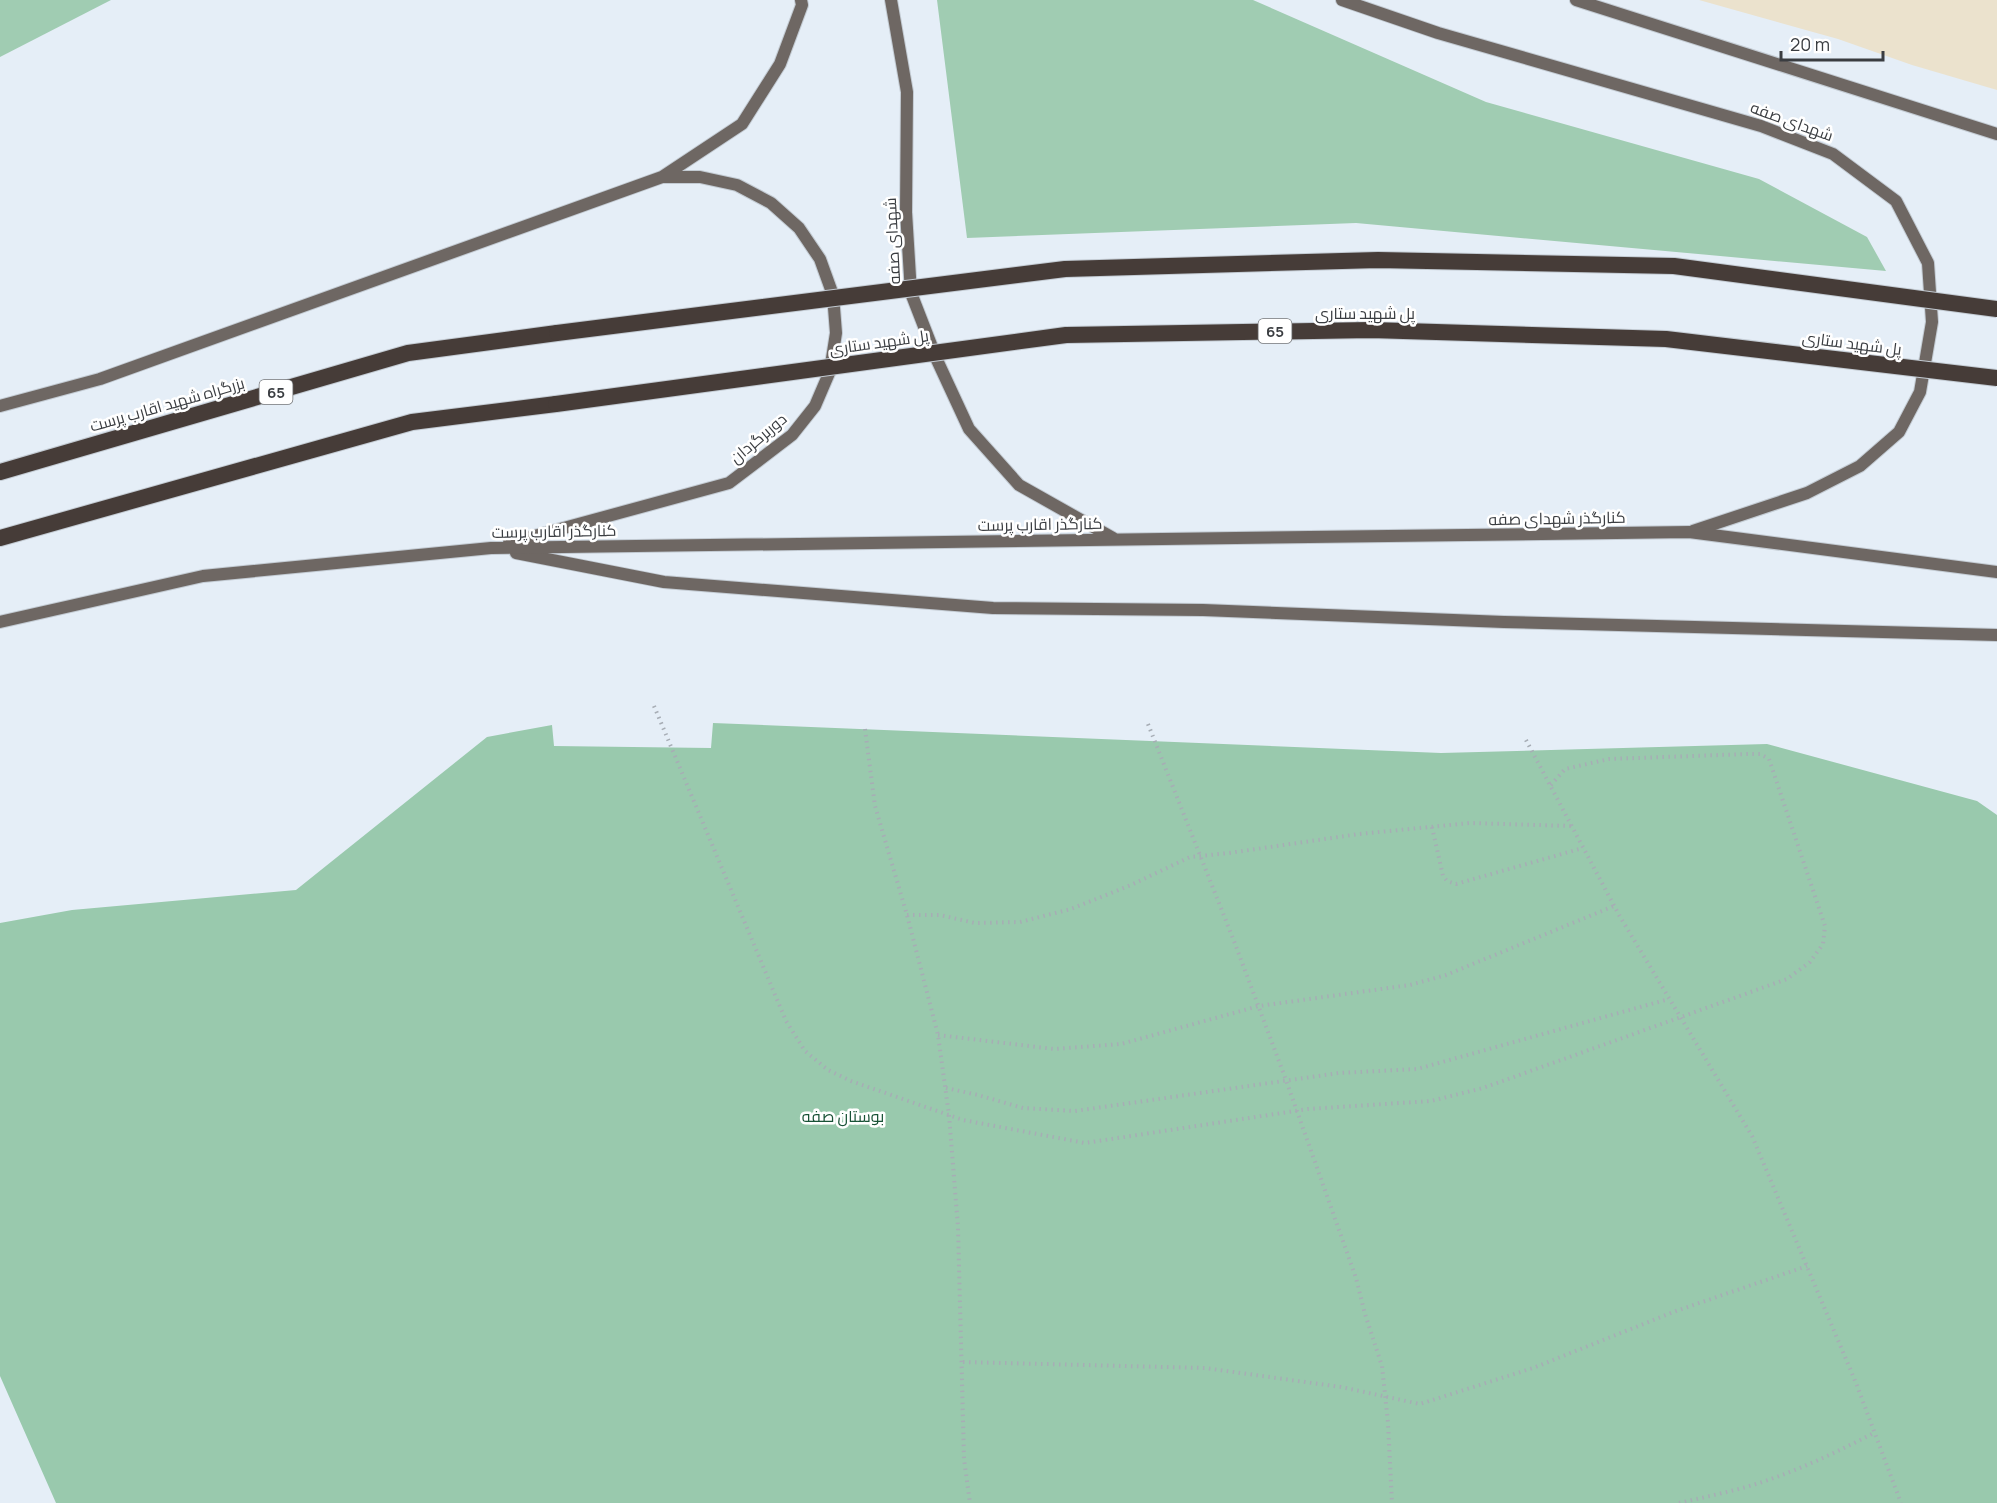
<svg xmlns="http://www.w3.org/2000/svg" width="1997" height="1503" viewBox="0 0 1997 1503" font-family="Manrope,Cairo,sans-serif">
<style>
.education{fill:#ebe2cd}
.green{fill:#a0ccb2}
.forest{fill:#99c9ad}
.lines{fill:none;stroke-linecap:round;stroke-linejoin:round}
.secondary-casing{stroke:#c3cbd3;stroke-width:14}
.trunk-casing{stroke:#c3cbd3;stroke-width:18}
.path{stroke:#a7adb5;stroke-width:4;stroke-dasharray:1.5 4.5;stroke-linecap:butt}
.secondary{stroke:#6e6763;stroke-width:12}
.trunk{stroke:#463c38;stroke-width:16}
.trunk-bridge-casing{stroke:#c3cbd3;stroke-width:18;stroke-linecap:butt}
.trunk-bridge{stroke:#463c38;stroke-width:16}
.labels{text-anchor:middle;dominant-baseline:central;stroke-width:5;stroke-linejoin:round;paint-order:stroke}
.shield{fill:#fff;stroke:#75777a;stroke-width:1.5}
.shield-label{font-size:15px;font-weight:bold;fill:#3a3d41}
.street-label{font-size:16px;fill:#3a3d41;stroke:#fff}
.park-label{font-size:16px;fill:#185236;stroke:#fff}
</style>
<rect width="100%" height="100%" fill="#e5eef7"/>
<!-- education -->
<polygon class="education" points="1699,0 1997,0 1997,90 1912,65 1838,39"/>
<!-- green -->
<g class="green">
<polygon points="0,0 111,0 0,57"/>
<polygon points="937,0 1253,0 1486,102 1759,179 1867,237 1886,271 1356,223 967,238"/>
</g>
<!-- forest -->
<polygon class="forest" points="713,723 1441,753 1767,744 1977,801 1997,815 1997,1503 56,1503 0,1376 0,923 72,910 296,890 487,737 552,725 554,746 711,748"/>
<g class="lines">
<!-- secondary casing -->
<g class="secondary-casing">
<g id="secondary">
<polyline points="891,0 907,92 906,212 911,293 937,360 969,429 1019,485 1113,538"/>
<polyline points="1342,0 1438,33 1761,126 1833,154 1896,201 1928,263 1932,322 1920,392 1899,432 1860,466 1807,493 1693,531"/>
<polyline points="1576,0 1997,134"/>
<polyline points="0,406 100,379 662,177 742,124 780,64 802,5 801,0"/>
<polyline points="509,543 729,483 792,435 815,406 830,371 836,333 833,295 820,259 799,228 771,203 737,185 700,177 663,177"/>
<polyline points="516,553 664,582 993,608 1203,610 1504,622 1997,635"/>
<polyline points="0,622 203,576 491,548 1689,532 1997,572"/>
</g>
</g>
<!-- trunk casing -->
<g class="trunk-casing">
<g id="trunk">
<polyline points="0,472 408,353 557,333"/>
<polyline points="0,538 412,422 556,404"/>
</g>
</g>
<!-- path -->
<g class="path">
<polyline points="654,706 786,1021 805,1051 828,1070 851,1081 963,1120 1085,1143 1308,1109 1431,1101 1483,1088 1787,979 1810,962 1823,944 1825,926 1769,759 1760,754 1748,754 1609,759 1565,769 1550,786"/>
<polyline points="1148,724 1234,941 1286,1080 1356,1278 1365,1314 1382,1366 1388,1423 1392,1503"/>
<polyline points="865,729 875,806 907,915 938,1035 949,1115 958,1227 964,1459 970,1503"/>
<polyline points="1526,740 1619,915 1752,1136 1856,1383 1901,1503"/>
<polyline points="1432,827 1443,876 1447,881 1456,884 1583,848"/>
<polyline points="907,915 940,915 975,923 1020,922 1071,909 1131,885 1190,857 1229,853 1359,834 1470,823 1571,826"/>
<polyline points="938,1035 1054,1049 1121,1044 1259,1006 1410,985 1446,975 1614,906"/>
<polyline points="946,1088 978,1095 1023,1108 1075,1111 1339,1073 1417,1069 1669,999"/>
<polyline points="963,1362 1205,1368 1341,1387 1420,1404 1533,1368 1676,1311 1807,1266"/>
<path d="M 1679,1503 C 1701,1498 1724,1493 1746,1487 C 1791,1474 1833,1454 1874,1433"/>
</g>
<!-- secondary -->
<use href="#secondary" class="secondary"/>
<!-- trunk -->
<use href="#trunk" class="trunk"/>
<!-- trunk-bridge casing -->
<g class="trunk-bridge-casing">
<g id="trunk-bridge">
<polyline points="557,333 1065,269 1378,260 1674,266 1997,309"/>
<polyline points="556,404 1066,335 1371,330 1666,339 1997,378"/>
</g>
</g>
<!-- trunk-bridge -->
<use href="#trunk-bridge" class="trunk-bridge"/>
</g>
<g class="labels">
<!-- shield labels -->
<g class="shield">
<rect x="1258.5" y="319" width="33" height="24" rx="4.5"/>
<rect x="259.5" y="380" width="33" height="24" rx="4.5"/>
</g>
<g class="shield-label">
<text x="1275" y="331">65</text>
<text x="276" y="392">65</text>
</g>
<!-- street labels -->
<g class="street-label">
<text transform="translate(1792 121) rotate(20)">شهدای صفه</text>
<text transform="translate(892 241) rotate(-93)">شهدای صفه</text>
<text x="1365" y="313">پل شهید ستاری</text>
<text transform="translate(879 342) rotate(-8)">پل شهید ستاری</text>
<text transform="translate(1852 343) rotate(7)">پل شهید ستاری</text>
<text transform="translate(167 404) rotate(-16)">بزرگراه شهید اقارب پرست</text>
<text transform="translate(758 438) rotate(-40)">دوربرگردان</text>
<text transform="translate(1557 518) rotate(-1)">کنارگذر شهدای صفه</text>
<text transform="translate(1040 524) rotate(-1)">کنارگذر اقارب پرست</text>
<text transform="translate(554 531) rotate(-1)">کنارگذر اقارب پرست</text>
</g>
<!-- park labels -->
<g class="park-label">
<text x="843" y="1116">بوستان صفه</text>
</g>
</g>
<!-- scale -->
<path d="M1781 51v9h102v-9" fill="none" stroke="#3a3d41" stroke-width="3"/>
<text x="1790" y="51" font-size="18" fill="#3a3d41" stroke="#ffffff" stroke-width="4.5" paint-order="stroke">20 m</text>
</svg>
